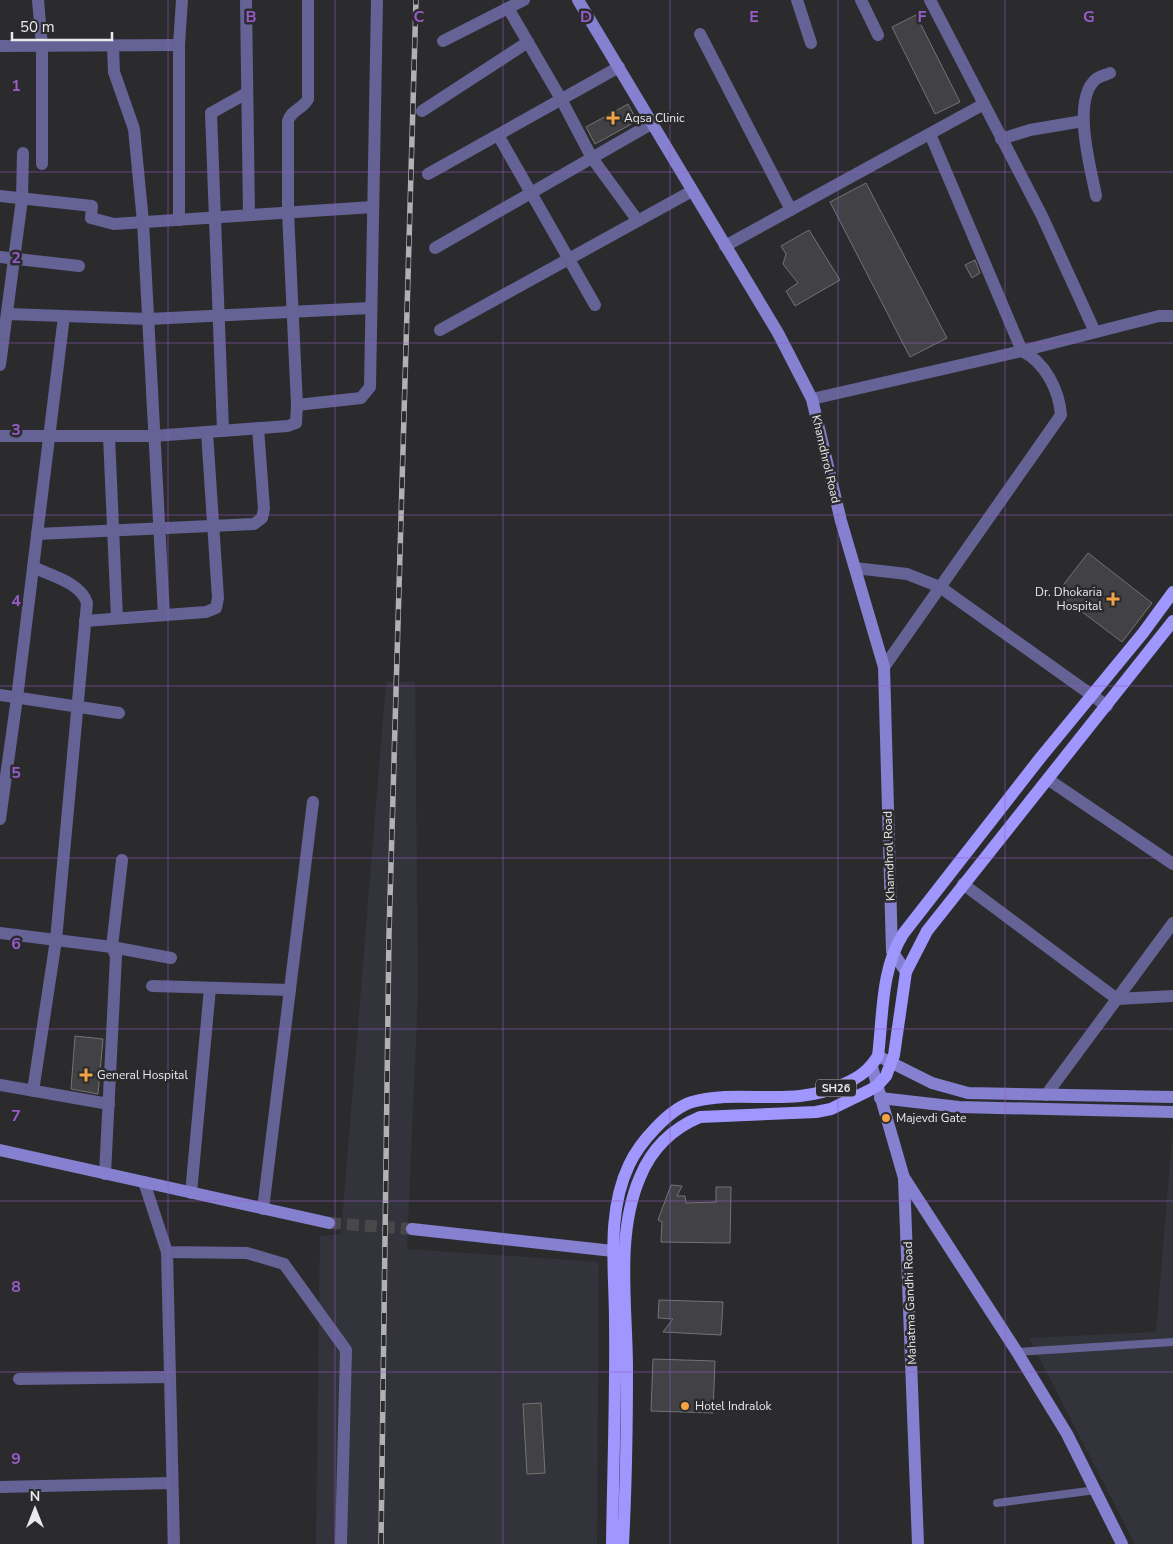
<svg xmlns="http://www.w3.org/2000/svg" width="1173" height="1544" viewBox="0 0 1173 1544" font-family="'Nunito Sans',sans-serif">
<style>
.built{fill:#33333c}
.building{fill:#424245;stroke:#737376}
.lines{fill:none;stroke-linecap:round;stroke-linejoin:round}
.secondary-tunnel{stroke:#48484a;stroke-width:12;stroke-dasharray:12 6;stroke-linecap:butt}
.lane{stroke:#656295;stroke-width:8}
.street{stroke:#656295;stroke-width:12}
.secondary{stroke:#8580d0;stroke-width:12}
.primary{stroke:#9f96fe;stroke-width:12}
.rail-casing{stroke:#b1b1b4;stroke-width:5.5}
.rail{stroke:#2b2b2e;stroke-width:4;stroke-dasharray:11;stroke-linecap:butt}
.grid{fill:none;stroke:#975cca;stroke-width:1;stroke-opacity:0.55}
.poi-dot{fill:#f4a344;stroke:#2b2b2e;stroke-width:2}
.labels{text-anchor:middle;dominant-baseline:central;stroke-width:5;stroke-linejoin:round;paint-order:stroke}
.shield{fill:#2b2b2e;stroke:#b1b1b3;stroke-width:1}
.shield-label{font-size:11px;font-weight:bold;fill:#eaeaec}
.poi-label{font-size:12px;fill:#eaeaec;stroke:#2b2b2e;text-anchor:start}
.street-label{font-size:12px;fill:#eaeaec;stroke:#2b2b2e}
.grid-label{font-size:16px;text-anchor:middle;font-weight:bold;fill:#975cca;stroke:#2b2b2e;stroke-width:5;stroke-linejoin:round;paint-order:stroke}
</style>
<rect width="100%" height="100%" fill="#2b2b2e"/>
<!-- built -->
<g class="built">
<polygon points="386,682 415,682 418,992 407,1249 599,1262 597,1544 316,1544 320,1236 341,1234"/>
<polygon points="1173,1128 1173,1544 1135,1544 1029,1338 1156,1332"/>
</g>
<!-- building -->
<g class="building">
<polygon points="916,15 960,102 935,114 892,27"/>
<polygon points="628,104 637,121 595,144 586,127"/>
<polygon points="866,183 947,338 910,357 830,202"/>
<polygon points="809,230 840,280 795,306 786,291 798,283 783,264 786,254 781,246"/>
<polygon points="975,260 980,273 972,278 965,265"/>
<polygon points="1088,553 1152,603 1122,642 1057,593"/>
<polygon points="75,1036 103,1039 98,1094 71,1089"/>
<polygon points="671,1185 682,1186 677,1196 685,1196 686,1203 716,1202 716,1187 731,1187 730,1243 661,1242 662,1222 658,1220"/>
<polygon points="659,1300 723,1302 721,1335 663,1332 673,1319 658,1318"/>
<polygon points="653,1359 715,1361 713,1413 651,1411"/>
<polygon points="541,1403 545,1473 527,1474 523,1404"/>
</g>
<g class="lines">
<!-- secondary-tunnel -->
<polyline class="secondary-tunnel" points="329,1223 412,1229"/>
<!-- lane -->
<g class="lane">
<polyline points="1017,1352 1173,1342"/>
<polyline points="997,1503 1096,1490"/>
</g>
<!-- street -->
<g class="street">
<polyline points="38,0 42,46 42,164"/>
<polyline points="246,0 249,215"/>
<polyline points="797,0 811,43"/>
<polyline points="861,0 878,35"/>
<polyline points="508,8 561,99 592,158 638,221"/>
<polyline points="700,34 791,210"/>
<polyline points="443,41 524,0"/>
<polyline points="0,46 179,45"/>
<polyline points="113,46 114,72 134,129 143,222 164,615"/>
<polyline points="984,104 1042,216 1095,332"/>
<polyline points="422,111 528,42"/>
<polyline points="498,135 595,305"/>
<polyline points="1001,139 1030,130 1083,121"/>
<polyline points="428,174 619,67"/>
<polyline points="0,196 92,206 91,218 114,224 373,207"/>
<path d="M 1096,196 C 1091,169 1071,100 1096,79 C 1100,76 1106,75 1110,73"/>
<polyline points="179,220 179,45 182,0"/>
<polyline points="725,246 984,104 930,0"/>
<polyline points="435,248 651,124"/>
<polyline points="0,257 79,266"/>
<polyline points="7,314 149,319 370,308"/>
<polyline points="440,330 692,191"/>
<polyline points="0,365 22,199 23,153"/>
<polyline points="812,399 1022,351 1159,316 1173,316"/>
<polyline points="297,405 361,398 370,387 377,0"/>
<polyline points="223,431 211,113 247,93"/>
<path d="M 0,436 L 153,436 L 288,426 L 296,423 L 297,405 L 288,212 L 288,121 C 291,110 303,109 308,99 L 308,0"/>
<polyline points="109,436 117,618"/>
<polyline points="37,534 254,524 262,518 264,509 258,428"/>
<polyline points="855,568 907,574 940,587 1107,706"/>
<polyline points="85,621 206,612 216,608 218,598 207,432"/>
<path d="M 884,667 L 1061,415 C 1059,390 1045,362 1022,351 L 930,134"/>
<polyline points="0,695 119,713"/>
<polyline points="1049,780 1173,864"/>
<polyline points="0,819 17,698 64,316"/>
<polyline points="963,884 1117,999 1173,996"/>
<polyline points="0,933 112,947 171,958"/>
<polyline points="152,986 290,990"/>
<polyline points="0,1085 109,1104"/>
<path d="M 33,1091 L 56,940 L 87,603 C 81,583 52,576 33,567"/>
<polyline points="1046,1095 1173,923"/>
<polyline points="105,1174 116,956 112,947 122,860"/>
<polyline points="144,1182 167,1252 247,1253 284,1264 346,1350 341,1544"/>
<polyline points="191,1193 210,988"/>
<polyline points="263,1209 313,802"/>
<polyline points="167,1252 174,1544"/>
<polyline points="19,1379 170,1377"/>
<polyline points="0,1487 172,1483"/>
</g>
<!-- secondary -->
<g class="secondary">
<polyline points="578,0 778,333 812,399 841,521 884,667 892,951 906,972"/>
<polyline points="878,1056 932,1083 968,1093 1173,1097"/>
<polyline points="872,1067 904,1178 918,1544"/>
<polyline points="880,1098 959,1107 1173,1112"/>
<polyline points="0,1150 329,1223"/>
<polyline points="905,1179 1017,1352 1067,1434 1122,1544"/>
<polyline points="412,1229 613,1251"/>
</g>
<!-- primary -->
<g class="primary">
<path d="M 612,1544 C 613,1470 616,1395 615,1321 C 615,1270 606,1213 629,1165 C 639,1143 669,1109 692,1102 C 743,1088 791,1109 844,1084 C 860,1077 869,1070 878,1056 C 883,1015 881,969 903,934 L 1041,757 L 1143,633 L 1173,592"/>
<path d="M 623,1544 C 626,1486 627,1427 627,1369 C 627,1307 615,1235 640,1177 C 652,1148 671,1129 700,1117 L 816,1112 L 831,1109 L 868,1091 L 877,1086 L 886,1076 L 894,1055 L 906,972 L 927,931 L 1173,621"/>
</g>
<!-- rail casing -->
<g class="rail-casing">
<polyline id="rail" points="381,1544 389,934 416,0"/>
</g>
<!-- rail -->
<use href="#rail" class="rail"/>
</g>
<!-- grid -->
<path class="grid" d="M 168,0 L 168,1544M 335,0 L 335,1544M 503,0 L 503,1544M 670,0 L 670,1544M 838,0 L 838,1544M 1005,0 L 1005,1544M 0,172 L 1173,172M 0,343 L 1173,343M 0,515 L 1173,515M 0,686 L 1173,686M 0,858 L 1173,858M 0,1029 L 1173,1029M 0,1201 L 1173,1201M 0,1372 L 1173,1372"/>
<!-- markers -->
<g class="poi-dot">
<path d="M610.5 110.5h5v5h5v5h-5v5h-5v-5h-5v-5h5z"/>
<path d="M1110.5 591.5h5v5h5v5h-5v5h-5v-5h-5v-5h5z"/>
<path d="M83.5 1067.5h5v5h5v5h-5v5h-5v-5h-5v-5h5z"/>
<circle cx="886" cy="1118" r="5"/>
<circle cx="685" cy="1406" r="5"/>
</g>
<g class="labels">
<!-- shield labels -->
<rect class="shield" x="816" y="1079.5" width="40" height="17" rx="4"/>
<g class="shield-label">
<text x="836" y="1088">SH26</text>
</g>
<!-- poi labels -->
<g class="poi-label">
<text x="624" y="118">Aqsa Clinic</text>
<text x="1102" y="592" text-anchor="end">Dr. Dhokaria<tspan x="1102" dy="14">Hospital</tspan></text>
<text x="97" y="1075">General Hospital</text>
<text x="896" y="1118">Majevdi Gate</text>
<text x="695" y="1406">Hotel Indralok</text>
</g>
<!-- street labels -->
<g class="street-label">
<text transform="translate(826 459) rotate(77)">Khamdhrol Road</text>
<text transform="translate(889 856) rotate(-92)">Khamdhrol Road</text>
<text transform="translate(910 1303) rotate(-92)">Mahatma Gandhi Road</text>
</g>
</g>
<g class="grid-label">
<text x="251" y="22">B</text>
<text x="419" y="22">C</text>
<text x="586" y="22">D</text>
<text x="754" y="22">E</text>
<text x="922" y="22">F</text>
<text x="1089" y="22">G</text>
<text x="16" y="91">1</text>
<text x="16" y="263">2</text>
<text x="16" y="435">3</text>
<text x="16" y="606">4</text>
<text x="16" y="778">5</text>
<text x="16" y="949">6</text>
<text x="16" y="1121">7</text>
<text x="16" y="1292">8</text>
<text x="16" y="1464">9</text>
</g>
<!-- north arrow -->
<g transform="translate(35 1509)" stroke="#2b2b2e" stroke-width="4" paint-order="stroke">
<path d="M0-4L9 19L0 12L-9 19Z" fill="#eaeaec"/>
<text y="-8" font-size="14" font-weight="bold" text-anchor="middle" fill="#eaeaec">N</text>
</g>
<!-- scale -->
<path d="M12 32v8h100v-8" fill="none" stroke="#eaeaec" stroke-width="2.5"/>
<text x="20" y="32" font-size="15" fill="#eaeaec" stroke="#2b2b2e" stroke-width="4" paint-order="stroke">50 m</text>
</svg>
